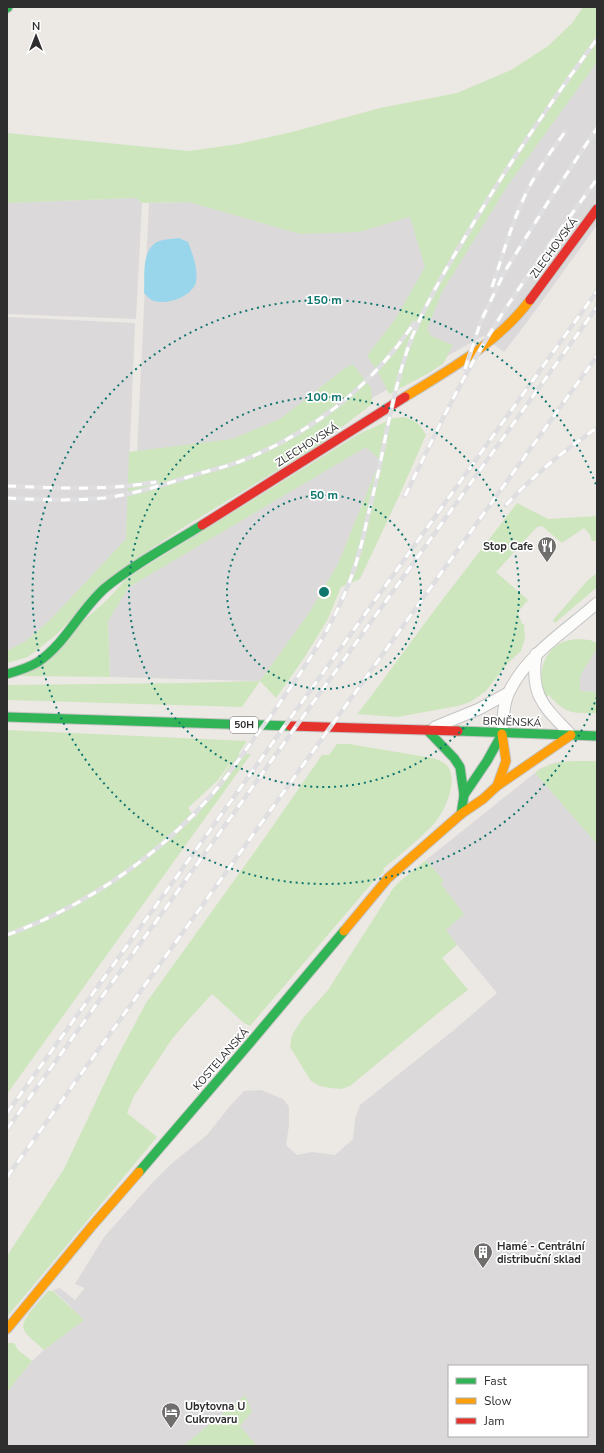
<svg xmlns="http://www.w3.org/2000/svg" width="604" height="1453" viewBox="0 0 604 1453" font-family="'Nunito Sans',sans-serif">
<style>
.industrial{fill:#dcd9db;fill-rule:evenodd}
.green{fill:#cee6be;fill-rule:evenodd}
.water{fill:#99d6ec}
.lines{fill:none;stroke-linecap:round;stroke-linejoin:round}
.street-casing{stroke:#c5c4c5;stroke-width:13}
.fast-casing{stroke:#c5c4c5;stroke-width:11}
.slow-casing{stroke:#c5c4c5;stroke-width:11}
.jam-casing{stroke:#c5c4c5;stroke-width:11}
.street{stroke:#fcfcfb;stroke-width:11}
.fast{stroke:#30b455;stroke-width:9}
.slow{stroke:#ff9f0a;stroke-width:9}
.jam{stroke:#e5322d;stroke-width:9}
.rail-casing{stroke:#dfdfe1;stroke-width:4.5}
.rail{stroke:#fff;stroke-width:3;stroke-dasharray:9;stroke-linecap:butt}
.ring{fill:none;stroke:#0f766e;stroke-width:2;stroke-dasharray:2 4}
.labels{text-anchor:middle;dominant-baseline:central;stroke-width:3.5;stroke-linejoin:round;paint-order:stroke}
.shield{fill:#fff;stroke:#6d6d6d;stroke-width:1}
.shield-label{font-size:10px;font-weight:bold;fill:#2e2e2e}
.street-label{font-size:11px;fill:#2e2e2e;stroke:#fff}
.poi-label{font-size:11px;font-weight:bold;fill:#2e2e2e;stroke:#fff;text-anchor:start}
.centre{fill:#0f766e;stroke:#fff;stroke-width:2}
.ring-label{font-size:12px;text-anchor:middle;font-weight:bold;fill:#0f766e;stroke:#fff;stroke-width:3.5;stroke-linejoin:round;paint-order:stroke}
</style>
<rect width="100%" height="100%" fill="#ece8e4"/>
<!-- industrial -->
<g class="industrial">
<polygon points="597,15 597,225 527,322 504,352 483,336 195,497 133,536 149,203 189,202 300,234"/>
<polygon points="136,198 142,203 136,319 7,314 7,203"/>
<polygon points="7,317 135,323 126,539 50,620 26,641 7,651"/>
<polygon points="366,447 380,460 338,564 309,613 260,681 110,677 108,621 129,587"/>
<polygon points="597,648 597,692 580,691 580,676"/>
<path d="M 597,761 L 597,1446 L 257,1446 L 240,1426 L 245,1396 L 183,1446 L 7,1446 L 7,1392 L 32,1361 L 44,1350 L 84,1320 L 53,1290 L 60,1288 L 75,1300 L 85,1288 L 75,1284 L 104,1237 L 153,1182 L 171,1164 L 207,1135 L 230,1106 L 244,1091 L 261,1090 L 283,1099 L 289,1107 L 289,1125 L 286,1145 L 297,1155 L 312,1152 L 335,1155 L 353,1139 L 355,1119 L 360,1105 L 454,1030 L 497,993 L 445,930 L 464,914 L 441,884 L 444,881 L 426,860 L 541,768 L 557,762 ZM 449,1366 L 587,1366 L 587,1436 L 449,1436 Z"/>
</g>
<!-- green -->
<g class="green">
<polygon points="583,7 597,7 597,62 508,185 442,292 427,329 431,336 453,345 443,364 427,374 389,394 378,372 367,356 396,318 425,267 410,217 359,232 300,234 189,202 142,203 136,198 7,203 7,133 189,151 238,144 292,132 380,108 457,93 511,70 548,46 573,22"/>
<polygon points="353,364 371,388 372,404 319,445 184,527 125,566 56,635 28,657 7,663 7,651 26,641 50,620 126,539 129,452 232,439 280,419 344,369"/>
<path d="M 404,417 C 416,420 420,424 426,435 L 400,494 L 360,579 L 341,587 L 328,619 L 304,658 L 276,698 L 260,681 L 242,707 L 7,700 L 7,685 L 185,683 L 260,681 L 309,613 L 338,564 L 380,460 L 366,447 L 129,587 L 108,621 L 110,677 L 21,676 L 108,599 L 127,578 L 359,434 L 394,418 Z"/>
<polygon points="517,503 548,519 597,516 597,541 592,541 590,535 584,528 562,543 542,526 537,527 496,572 528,600 518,612 522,624 524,624 525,638 521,651 506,665 486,691 470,702 458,706 397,717 357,714 369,699 436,608"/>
<polygon points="597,573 597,587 555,623 553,620 588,580"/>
<path d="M 578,639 L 590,640 L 597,643 L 597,648 L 580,676 L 580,691 L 597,692 L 597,713 C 573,713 566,715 549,695 L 546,697 C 537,677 541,652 563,642 C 567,640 573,640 578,639 Z"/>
<path d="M 7,730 L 247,741 L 238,754 L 251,754 L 7,1094 ZM 232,761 L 232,762 L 195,818 L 188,808 L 217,781 Z"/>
<path d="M 337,744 L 349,744 L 433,758 C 438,760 445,762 448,767 C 459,782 443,815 432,826 C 417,842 399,855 383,869 L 384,872 L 373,882 L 250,1026 L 244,1023 L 212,994 L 190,1018 L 172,1039 L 134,1096 L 127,1113 L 157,1137 L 7,1317 L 7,1256 L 64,1169 L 114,1063 L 146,1003 L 261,843 L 322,755 L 329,755 Z"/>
<path d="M 597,761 L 597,844 L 535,773 C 552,759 575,761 597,761 Z"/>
<polygon points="426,860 444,881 441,884 464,914 446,930 457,945 442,958 468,990 448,1005 350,1086 341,1089 330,1088 320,1086 311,1081 290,1047 292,1035 303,1018 328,990 392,890 398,883"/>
<path d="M 48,1291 L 53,1291 L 84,1320 L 44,1350 C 39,1345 27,1336 24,1330 C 19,1320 42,1299 48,1291 Z"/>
<polygon points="7,1343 14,1343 18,1350 32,1361 7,1392"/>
<polygon points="245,1395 252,1412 240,1426 257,1446 183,1446"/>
</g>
<!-- water -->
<path class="water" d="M 179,238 L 188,242 C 193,255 198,268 196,282 C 192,297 167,305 154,301 C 150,300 147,296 144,293 C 145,277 141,251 157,242 C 163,239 172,239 179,238 Z"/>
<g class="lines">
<!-- street casing -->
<g class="street-casing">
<g id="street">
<path d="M 536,654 C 530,697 544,706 571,735"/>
<polyline points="435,727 479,709 508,693"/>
<path d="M 502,734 C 503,720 503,704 509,692 C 528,653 566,631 597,603"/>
</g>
</g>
<!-- fast casing -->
<g class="fast-casing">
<g id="fast">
<polyline points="7,8 8,7"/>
<path d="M 7,674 C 18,671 28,668 38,662 C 66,643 80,610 105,588 C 134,564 170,545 202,525"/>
<polyline points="7,717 290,726"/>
<polyline points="427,730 454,758 460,767 464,795"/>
<polyline points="458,731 597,736"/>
<polyline points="461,814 464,795 487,761 502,734"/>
<polyline points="139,1172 249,1044 344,931"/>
</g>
</g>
<!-- slow casing -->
<g class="slow-casing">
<g id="slow">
<path d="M 405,397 C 450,369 498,343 530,300"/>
<polyline points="497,786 506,761 502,734"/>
<polyline points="344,931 388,878 461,814 483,799 497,786 571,735"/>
<polyline points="7,1329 92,1226 139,1172"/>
</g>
</g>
<!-- jam casing -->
<g class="jam-casing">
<g id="jam">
<polyline points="530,300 597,209"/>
<polyline points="202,525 405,397"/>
<polyline points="290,726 458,731"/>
</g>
</g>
<!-- street -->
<use href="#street" class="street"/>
<!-- fast -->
<use href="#fast" class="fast"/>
<!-- slow -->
<use href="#slow" class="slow"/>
<!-- jam -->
<use href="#jam" class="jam"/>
<!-- rail casing -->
<g class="rail-casing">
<g id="rail">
<path d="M 492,287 C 502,258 510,228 523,200 C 534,175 549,154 565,132"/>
<polyline points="465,369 481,321 505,271 550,199 597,128"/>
<path d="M 7,486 C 57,488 106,491 156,482"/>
<path d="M 405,496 C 429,447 452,397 480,350 C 515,290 557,235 597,179"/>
<path d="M 7,498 C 39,500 72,501 104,498 C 136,494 165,484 195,475 C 210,470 226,467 241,461 C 312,433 372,386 414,323"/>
<path d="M 506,505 C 533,476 564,450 597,428"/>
<path d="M 7,935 C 88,905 164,853 219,786 C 237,763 254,738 272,714 C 304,668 333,628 352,575 C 359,556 364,535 368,515 C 375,488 381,461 386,434 C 393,401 400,368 412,337 C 427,301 447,267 467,234 C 507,166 551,102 597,39"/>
<polyline points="7,1113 597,291"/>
<polyline points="7,1129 597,307"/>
<polyline points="7,1177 597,356"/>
</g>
</g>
<!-- rail -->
<use href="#rail" class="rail"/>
</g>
<!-- distance rings -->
<g class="ring">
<circle cx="324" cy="592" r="97"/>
<circle cx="324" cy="592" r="195"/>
<path d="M597 697A292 292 0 1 1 597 487"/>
</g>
<!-- icons -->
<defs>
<g id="restaurant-pin" transform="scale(1)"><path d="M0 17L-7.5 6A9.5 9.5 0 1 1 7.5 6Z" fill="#706f6e" stroke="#fff"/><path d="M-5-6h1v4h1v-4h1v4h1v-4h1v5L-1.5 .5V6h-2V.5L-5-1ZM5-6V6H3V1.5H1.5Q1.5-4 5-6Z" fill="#fff"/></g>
<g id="building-pin" transform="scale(1)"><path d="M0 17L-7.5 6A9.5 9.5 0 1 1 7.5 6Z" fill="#706f6e" stroke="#fff"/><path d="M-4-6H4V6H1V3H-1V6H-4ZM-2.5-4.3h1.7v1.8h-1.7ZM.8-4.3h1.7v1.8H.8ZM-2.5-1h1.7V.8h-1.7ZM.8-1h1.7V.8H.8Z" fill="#fff"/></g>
<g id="hotel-pin" transform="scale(1)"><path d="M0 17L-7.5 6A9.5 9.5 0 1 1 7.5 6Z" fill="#706f6e" stroke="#fff"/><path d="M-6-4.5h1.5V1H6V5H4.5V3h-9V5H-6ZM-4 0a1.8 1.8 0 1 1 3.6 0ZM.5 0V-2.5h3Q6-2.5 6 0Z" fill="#fff"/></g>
</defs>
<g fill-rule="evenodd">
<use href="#restaurant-pin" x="547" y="546"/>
<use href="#building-pin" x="483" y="1252"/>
<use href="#hotel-pin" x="171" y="1412"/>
</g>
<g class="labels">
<!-- shield labels -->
<rect class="shield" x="230" y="717" width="28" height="16" rx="3"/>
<g class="shield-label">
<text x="244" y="725">50H</text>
</g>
<!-- street labels -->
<g class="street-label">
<text transform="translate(554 248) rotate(-54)">ZLECHOVSKÁ</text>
<text transform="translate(307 445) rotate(-32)">ZLECHOVSKÁ</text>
<text transform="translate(512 722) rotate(2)">BRNĚNSKÁ</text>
<text transform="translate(221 1059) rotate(-49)">KOSTELANSKÁ</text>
</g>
<!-- poi labels -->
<g class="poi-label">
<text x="533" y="546" text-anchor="end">Stop Cafe</text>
<text x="497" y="1246">Hamé - Centrální<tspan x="497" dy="13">distribuční sklad</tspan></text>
<text x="185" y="1406">Ubytovna U<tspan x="185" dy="13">Cukrovaru</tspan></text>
</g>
</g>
<circle cx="324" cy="592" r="6" class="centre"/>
<g class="ring-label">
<text x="324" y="304">150 m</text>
<text x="324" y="401">100 m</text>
<text x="324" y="499">50 m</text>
</g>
<!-- border -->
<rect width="604" height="1453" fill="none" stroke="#2e2e2e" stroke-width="16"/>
<!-- legend -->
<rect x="448" y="1365" width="140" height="72" fill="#ffffff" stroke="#ababab"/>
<rect x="456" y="1378" width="20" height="6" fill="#30b455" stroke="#ababab"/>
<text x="484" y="1385" font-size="12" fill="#2e2e2e">Fast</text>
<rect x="456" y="1398" width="20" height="6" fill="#ff9f0a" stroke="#ababab"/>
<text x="484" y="1405" font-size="12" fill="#2e2e2e">Slow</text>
<rect x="456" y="1418" width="20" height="6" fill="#e5322d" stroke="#ababab"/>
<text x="484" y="1425" font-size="12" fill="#2e2e2e">Jam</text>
<!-- north arrow -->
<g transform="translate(36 36)" stroke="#ffffff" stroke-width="3" paint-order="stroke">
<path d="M0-3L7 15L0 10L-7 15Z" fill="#2e2e2e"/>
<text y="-6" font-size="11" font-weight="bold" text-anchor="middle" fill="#2e2e2e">N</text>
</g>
</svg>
